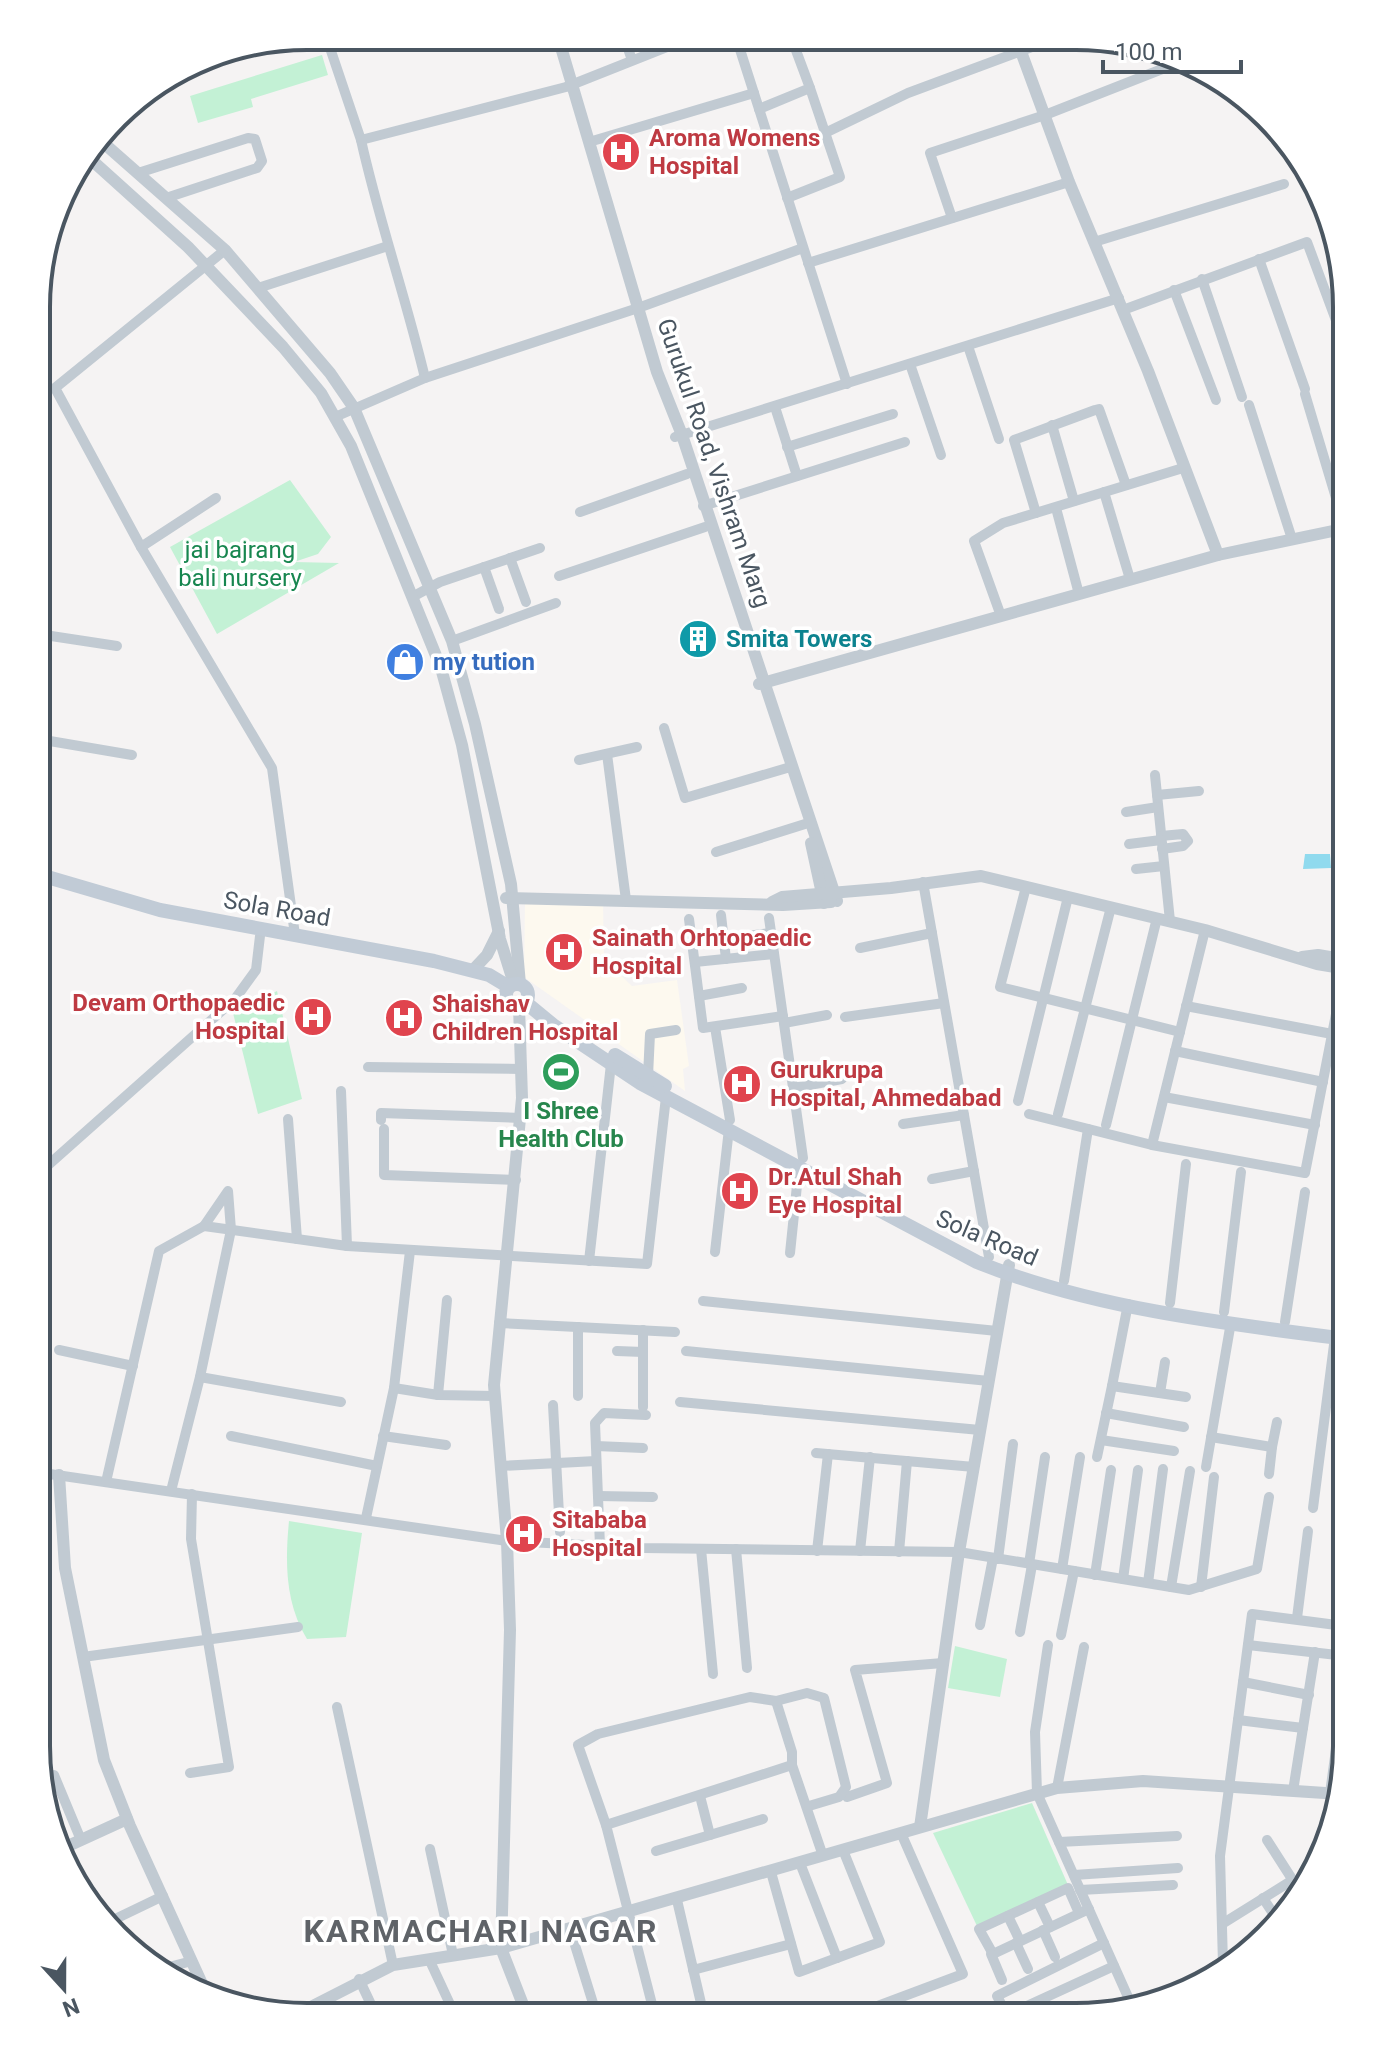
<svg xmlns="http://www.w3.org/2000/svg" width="1383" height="2053" viewBox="0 0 1383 2053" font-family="Roboto,sans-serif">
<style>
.commercial{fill:#fdf9ef}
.medical{fill:#fce8e6}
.green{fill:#c3f1d5}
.water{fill:#90daee}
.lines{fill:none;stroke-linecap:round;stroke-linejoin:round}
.minor{stroke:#c1cad2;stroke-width:10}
.tertiary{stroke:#c1cad2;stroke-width:12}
.secondary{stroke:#c1cbd6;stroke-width:14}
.labels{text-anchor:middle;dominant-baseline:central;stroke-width:7;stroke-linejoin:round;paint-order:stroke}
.health-label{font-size:24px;font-weight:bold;fill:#be3a42;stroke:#fff;text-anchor:start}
.street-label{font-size:24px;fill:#4a5661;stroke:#fff}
.park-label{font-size:24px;fill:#17864f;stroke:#fff}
.culture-label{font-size:24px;font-weight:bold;fill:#0d838f;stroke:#fff;text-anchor:start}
.shop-label{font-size:24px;font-weight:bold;fill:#366cbe;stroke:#fff;text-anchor:start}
.leisure-label{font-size:24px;font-weight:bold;fill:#27864d;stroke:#fff}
.district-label{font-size:32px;font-weight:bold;letter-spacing:2px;fill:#5f6368;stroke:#fff}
.rim{fill:none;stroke:#4a5661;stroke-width:4}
</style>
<rect width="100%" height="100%" fill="#f5f3f3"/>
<!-- commercial -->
<polygon class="commercial" points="525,901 603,902 604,959 632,986 677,980 689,1066 683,1069 685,1091 524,977"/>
<!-- medical -->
<polygon class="medical" points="408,1003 415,1029 399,1033 392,1006"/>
<!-- green -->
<g class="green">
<polygon points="322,55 328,75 251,99 253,107 198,123 190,96"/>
<polygon points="290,480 331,537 318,554 294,562 339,563 217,634 170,547"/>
<polygon points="277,991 302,1099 258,1114 233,1013"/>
<path d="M 289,1521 L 362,1533 L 346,1637 L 307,1639 C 285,1603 285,1562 289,1521 Z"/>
<polygon points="955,1646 1007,1659 1000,1697 948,1688"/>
<polygon points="1032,1803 1068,1885 977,1926 933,1833"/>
</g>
<!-- water -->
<polygon class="water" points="1305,854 1330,854 1331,868 1303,869"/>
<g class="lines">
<!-- minor -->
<g class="minor">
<polyline points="326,36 361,140 566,87 692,37"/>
<polyline points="624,37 632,60"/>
<polyline points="736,37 847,384"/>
<polyline points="759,109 810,88 791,37"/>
<polyline points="825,133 908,93 1056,38"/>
<path d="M 361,140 C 379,221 406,298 425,378"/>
<polyline points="589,142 754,93"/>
<polyline points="138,173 248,138 255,139 262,161 257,168 166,198"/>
<polyline points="787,198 840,177 810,88"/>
<polyline points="952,218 930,153 1045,115 1175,64"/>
<polyline points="1094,242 1284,184"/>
<polyline points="225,250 55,388 141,547 272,768 295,935"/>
<polyline points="1259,259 1305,389"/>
<polyline points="808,263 1069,182"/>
<polyline points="1202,279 1242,397"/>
<polyline points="258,288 388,246"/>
<polyline points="1174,290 1216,400"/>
<polyline points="1123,310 1307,242 1347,350"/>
<polyline points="968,346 999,439"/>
<polyline points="910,364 941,455"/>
<polyline points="1305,394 1345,528"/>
<polyline points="1249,405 1292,539"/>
<polyline points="775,407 797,476"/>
<polyline points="335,417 425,378 638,308 803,248"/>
<polyline points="1052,425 1074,501"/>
<polyline points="675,437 1119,298"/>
<polyline points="787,447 893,414"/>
<polyline points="1104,492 1130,579"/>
<polyline points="703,506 905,442"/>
<polyline points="1056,508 1079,594"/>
<polyline points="580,512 687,474"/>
<polyline points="1036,513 1014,440 1095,410 1099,409 1126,485"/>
<polyline points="141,547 216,498"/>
<polyline points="510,558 526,602"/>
<polyline points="484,567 499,609"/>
<polyline points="559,576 705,527"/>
<polyline points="414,596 440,582 540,548"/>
<polyline points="1001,616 974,541 1003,523 1183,468"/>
<polyline points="38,634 117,646"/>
<polyline points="452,641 556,603"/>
<polyline points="664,728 685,798 787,768"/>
<polyline points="38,739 132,755"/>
<polyline points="607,754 626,900"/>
<polyline points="579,760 637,747"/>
<polyline points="1155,775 1170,921"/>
<polyline points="1157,795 1199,791"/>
<polyline points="1126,812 1158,807"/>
<polyline points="1161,836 1183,834 1188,841 1183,846 1162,849"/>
<polyline points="1129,844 1161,840"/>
<polyline points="716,852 805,824"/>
<polyline points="1136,869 1164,866"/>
<polyline points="923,882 989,1257"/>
<polyline points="1026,887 1000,987 1180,1032"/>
<polyline points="721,915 726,959"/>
<polyline points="769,918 803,1158"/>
<polyline points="689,919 703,1028 783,1016"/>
<polyline points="724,939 771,933"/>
<polyline points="860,948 932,933"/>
<polyline points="695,962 774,954"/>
<polyline points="699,996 742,988"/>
<polyline points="1186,1006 1332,1034"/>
<polyline points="845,1017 944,1003"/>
<polyline points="784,1023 827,1015"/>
<polyline points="715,1027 730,1120"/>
<polyline points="1175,1051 1323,1082"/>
<polyline points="368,1067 521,1069"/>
<polyline points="648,1076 650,1034 676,1030"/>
<polyline points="793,1088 842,1079"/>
<polyline points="341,1091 347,1246"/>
<polyline points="1164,1097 1315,1125"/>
<polyline points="1018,1101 1068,897"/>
<polyline points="1029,1114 1152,1145 1305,1173 1345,968"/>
<polyline points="1058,1114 1111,907"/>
<polyline points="288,1119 297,1239"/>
<polyline points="381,1120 381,1113 521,1118"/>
<polyline points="903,1124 964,1115"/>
<polyline points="1106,1125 1157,918"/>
<polyline points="384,1129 384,1175 516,1180"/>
<polyline points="1152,1145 1205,930"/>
<polyline points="37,1175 235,999 256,970 260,936"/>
<polyline points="932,1179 974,1171"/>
<polyline points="204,1226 347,1246 647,1264 666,1097"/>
<polyline points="715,1252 729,1129"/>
<polyline points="790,1253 799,1166"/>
<polyline points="589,1261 611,1064"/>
<polyline points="1336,1263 1347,1265"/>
<polyline points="1064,1281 1088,1129"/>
<polyline points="703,1301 997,1331"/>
<polyline points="1170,1303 1186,1164"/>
<polyline points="1224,1312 1241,1172"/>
<polyline points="1285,1322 1305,1192"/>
<polyline points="499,1323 675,1332"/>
<polyline points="59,1350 133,1366"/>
<polyline points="617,1351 643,1352"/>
<polyline points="686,1351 989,1381"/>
<polyline points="200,1377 341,1402"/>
<polyline points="1112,1386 1128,1304"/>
<polyline points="394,1388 438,1395 495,1396"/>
<polyline points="1160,1393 1165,1362"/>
<polyline points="438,1395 447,1300"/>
<polyline points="578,1396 578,1327"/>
<polyline points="680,1402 980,1430"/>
<polyline points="553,1405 560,1532"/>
<polyline points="643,1407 643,1330"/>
<polyline points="1106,1413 1184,1427"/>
<polyline points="231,1436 377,1466"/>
<polyline points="383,1436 446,1445"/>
<polyline points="1211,1437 1272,1447 1277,1422"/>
<polyline points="1101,1440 1174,1451"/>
<polyline points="596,1446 643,1448"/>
<polyline points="816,1453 974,1467"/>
<polyline points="1097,1457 1112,1386 1186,1397"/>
<polyline points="501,1466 596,1461"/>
<polyline points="1206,1467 1231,1322"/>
<polyline points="36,1472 507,1541 643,1548 959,1552 1189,1590 1257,1569 1269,1497"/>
<polyline points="1269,1474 1272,1447"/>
<polyline points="106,1482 159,1251 204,1226 228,1191 231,1230 200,1377 171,1491"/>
<polyline points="598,1496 653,1497"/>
<polyline points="1313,1508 1335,1337"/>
<polyline points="366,1518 394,1388 410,1251"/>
<polyline points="600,1546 595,1423 604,1413 646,1415"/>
<polyline points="701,1549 713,1674"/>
<polyline points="736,1549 747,1668"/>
<polyline points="817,1551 828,1454"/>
<polyline points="860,1551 870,1457"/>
<polyline points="899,1552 907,1461"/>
<polyline points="998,1559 1013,1444"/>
<polyline points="1029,1564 1045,1457"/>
<polyline points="1062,1569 1080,1457"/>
<polyline points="1095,1575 1111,1470"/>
<polyline points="1123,1579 1138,1470"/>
<polyline points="1148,1583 1163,1469"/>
<polyline points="1171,1587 1190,1471"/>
<polyline points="1201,1587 1214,1477"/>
<polyline points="1297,1618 1308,1531"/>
<polyline points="980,1625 993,1558"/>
<polyline points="1346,1626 1344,1626 1346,1608"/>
<polyline points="1020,1632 1032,1565"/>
<polyline points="1061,1635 1074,1571"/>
<polyline points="1048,1645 1035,1732 1037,1793 1132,2006"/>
<polyline points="1248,1645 1346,1656"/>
<polyline points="83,1657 298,1627"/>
<polyline points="1243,1682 1309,1695"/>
<polyline points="776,1701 792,1752 792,1765 823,1856"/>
<polyline points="337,1707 393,1965"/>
<polyline points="1238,1720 1303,1728"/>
<polyline points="190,1773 229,1767 191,1539 192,1494"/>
<polyline points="54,1775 81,1840"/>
<polyline points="1057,1788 1084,1647"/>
<polyline points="1293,1791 1315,1652"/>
<polyline points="844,1792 847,1797 887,1783 855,1670 943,1663"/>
<polyline points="1330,1793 1346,1677"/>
<polyline points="700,1796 710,1835 763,1819"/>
<polyline points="606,1825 578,1745 598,1734 750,1697 776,1701 807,1693 824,1698 846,1787 839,1797 809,1806"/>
<polyline points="1267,1840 1301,1893"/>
<polyline points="1059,1842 1177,1836"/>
<polyline points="430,1849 453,1955"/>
<polyline points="656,1851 710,1835"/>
<polyline points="800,1863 837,1958"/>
<polyline points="771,1872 799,1972 880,1942 843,1850"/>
<polyline points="1074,1875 1178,1868"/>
<polyline points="1080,1890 1173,1885"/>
<polyline points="1263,1898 1278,1921"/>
<polyline points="677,1900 704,2016"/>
<polyline points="1038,1902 1050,1927"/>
<polyline points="1079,1913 1068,1888 979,1929 993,1954 1089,1909"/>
<polyline points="1008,1916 1020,1941"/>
<polyline points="111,1921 163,1896"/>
<polyline points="1222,1924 1291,1881"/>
<polyline points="570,1929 597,2016"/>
<polyline points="1043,1930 1055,1957"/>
<polyline points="1016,1943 1028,1969"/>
<polyline points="1104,1943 997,1996 1007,2015 1114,1966"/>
<polyline points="991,1954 1002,1980"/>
<polyline points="429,1959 455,2015"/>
<polyline points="1223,1964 1220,1856 1252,1614 1344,1626"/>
<polyline points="161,1969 192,1961"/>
<polyline points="693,1970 791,1944"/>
<polyline points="359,1979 376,2015"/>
<polyline points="655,2016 606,1825 792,1765"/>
<polyline points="851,2016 963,1974 901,1833"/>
</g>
<!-- tertiary -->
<g class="tertiary">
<polyline points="558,37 657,372 682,435 837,901"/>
<polyline points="1016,38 1069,182 1148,371 1218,555"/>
<polyline points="99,139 225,250 330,373 354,408 452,641 475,724 511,884 520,984"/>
<polyline points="86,155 188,247 283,347 321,393 351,446 441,668 462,745 500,939 514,984"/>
<polyline points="759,684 1218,555 1347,528"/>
<polyline points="811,843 824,903"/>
<polyline points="506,898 783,905 831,902"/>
<polyline points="772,902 782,897 891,888 981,876 1205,930 1317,964 1347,969"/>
<polyline points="1302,957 1318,955 1347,960"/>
<polyline points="472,971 487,955 499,931"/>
<polyline points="519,1006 522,1098 494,1385 507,1541 510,1630 501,1948 527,2015"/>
<polyline points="59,1475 65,1568 104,1760 130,1826 203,1986"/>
<polyline points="920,1827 959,1552 1009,1265"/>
<polyline points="57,1851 127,1819"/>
<polyline points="295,2015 393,1965 501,1948 1057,1788 1143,1781 1340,1794"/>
</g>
<!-- secondary -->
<g class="secondary">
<polyline points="37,874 160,910 434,961 489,975 509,987"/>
<circle cx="517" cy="995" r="11"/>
<path d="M 525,1002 L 553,1025 L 640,1083 L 977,1262 C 1090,1308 1226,1324 1347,1339"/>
<polyline points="615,1055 665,1086"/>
</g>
</g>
<!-- icons -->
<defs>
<g id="hospital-disc" transform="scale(2)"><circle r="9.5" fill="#e0444e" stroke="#fff"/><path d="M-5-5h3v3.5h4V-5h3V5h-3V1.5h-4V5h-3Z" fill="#fff"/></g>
<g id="building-disc" transform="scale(2)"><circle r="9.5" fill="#0f9aa8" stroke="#fff"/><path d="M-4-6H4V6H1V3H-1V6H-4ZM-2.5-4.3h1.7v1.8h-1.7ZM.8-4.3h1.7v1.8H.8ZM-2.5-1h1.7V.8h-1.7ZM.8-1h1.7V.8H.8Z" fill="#fff"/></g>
<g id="shop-disc" transform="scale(2)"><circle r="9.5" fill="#3f7fe0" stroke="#fff"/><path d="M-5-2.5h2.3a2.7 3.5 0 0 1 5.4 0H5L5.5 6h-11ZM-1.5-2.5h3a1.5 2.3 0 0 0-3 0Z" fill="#fff"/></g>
<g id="stadium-disc" transform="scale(2)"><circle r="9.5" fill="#2e9e5b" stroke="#fff"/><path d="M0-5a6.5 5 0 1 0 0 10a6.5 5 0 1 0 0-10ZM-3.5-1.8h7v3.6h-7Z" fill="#fff"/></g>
</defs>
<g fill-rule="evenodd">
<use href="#hospital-disc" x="621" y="152"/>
<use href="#building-disc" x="698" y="639"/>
<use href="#shop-disc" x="405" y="662"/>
<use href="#hospital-disc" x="564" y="952"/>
<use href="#hospital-disc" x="313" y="1017"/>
<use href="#hospital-disc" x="404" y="1018"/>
<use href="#stadium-disc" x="561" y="1072"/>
<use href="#hospital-disc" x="742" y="1084"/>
<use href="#hospital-disc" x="740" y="1191"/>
<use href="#hospital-disc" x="524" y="1534"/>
</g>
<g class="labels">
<!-- health labels -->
<g class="health-label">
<text x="649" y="138">Aroma Womens<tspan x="649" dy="28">Hospital</tspan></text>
<text x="592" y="938">Sainath Orhtopaedic<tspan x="592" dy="28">Hospital</tspan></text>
<text x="285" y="1003" text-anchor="end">Devam Orthopaedic<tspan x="285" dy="28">Hospital</tspan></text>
<text x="432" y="1004">Shaishav<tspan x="432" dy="28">Children Hospital</tspan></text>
<text x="770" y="1070">Gurukrupa<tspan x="770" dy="28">Hospital, Ahmedabad</tspan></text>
<text x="768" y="1177">Dr.Atul Shah<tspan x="768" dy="28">Eye Hospital</tspan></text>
<text x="552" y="1520">Sitababa<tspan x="552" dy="28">Hospital</tspan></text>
</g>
<!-- street labels -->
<g class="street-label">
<text transform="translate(714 463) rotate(71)">Gurukul Road, Vishram Marg</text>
<text transform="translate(277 909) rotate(10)">Sola Road</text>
<text transform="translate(987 1238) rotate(23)">Sola Road</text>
</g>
<!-- park labels -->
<g class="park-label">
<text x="240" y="550">jai bajrang<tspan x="240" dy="28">bali nursery</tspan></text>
</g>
<!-- culture labels -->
<g class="culture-label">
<text x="726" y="639">Smita Towers</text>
</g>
<!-- shop labels -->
<g class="shop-label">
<text x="433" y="662">my tution</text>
</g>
<!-- leisure labels -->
<g class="leisure-label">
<text x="561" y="1111">I Shree<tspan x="561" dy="28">Health Club</tspan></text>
</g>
<!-- district labels -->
<g class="district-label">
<text x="481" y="1931">KARMACHARI NAGAR</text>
</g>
</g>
<!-- crop -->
<path d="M0 0H1383V2053H0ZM307 50H1076A257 257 0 0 1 1333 307V1746A257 257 0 0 1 1076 2003H307A257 257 0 0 1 50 1746V307A257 257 0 0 1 307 50Z" fill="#fff" fill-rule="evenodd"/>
<path class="rim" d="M307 50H1076A257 257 0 0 1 1333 307V1746A257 257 0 0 1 1076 2003H307A257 257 0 0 1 50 1746V307A257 257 0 0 1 307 50Z"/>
<!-- north arrow -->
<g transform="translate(64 1989) rotate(159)" stroke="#ffffff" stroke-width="6" paint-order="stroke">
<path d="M0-6L14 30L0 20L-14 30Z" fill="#4a5661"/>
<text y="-12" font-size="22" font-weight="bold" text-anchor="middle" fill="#4a5661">N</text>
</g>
<!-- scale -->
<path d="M1103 60v12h138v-12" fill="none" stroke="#4a5661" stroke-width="4"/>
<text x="1115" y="60" font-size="24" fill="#4a5661" stroke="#ffffff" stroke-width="6" paint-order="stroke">100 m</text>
</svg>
